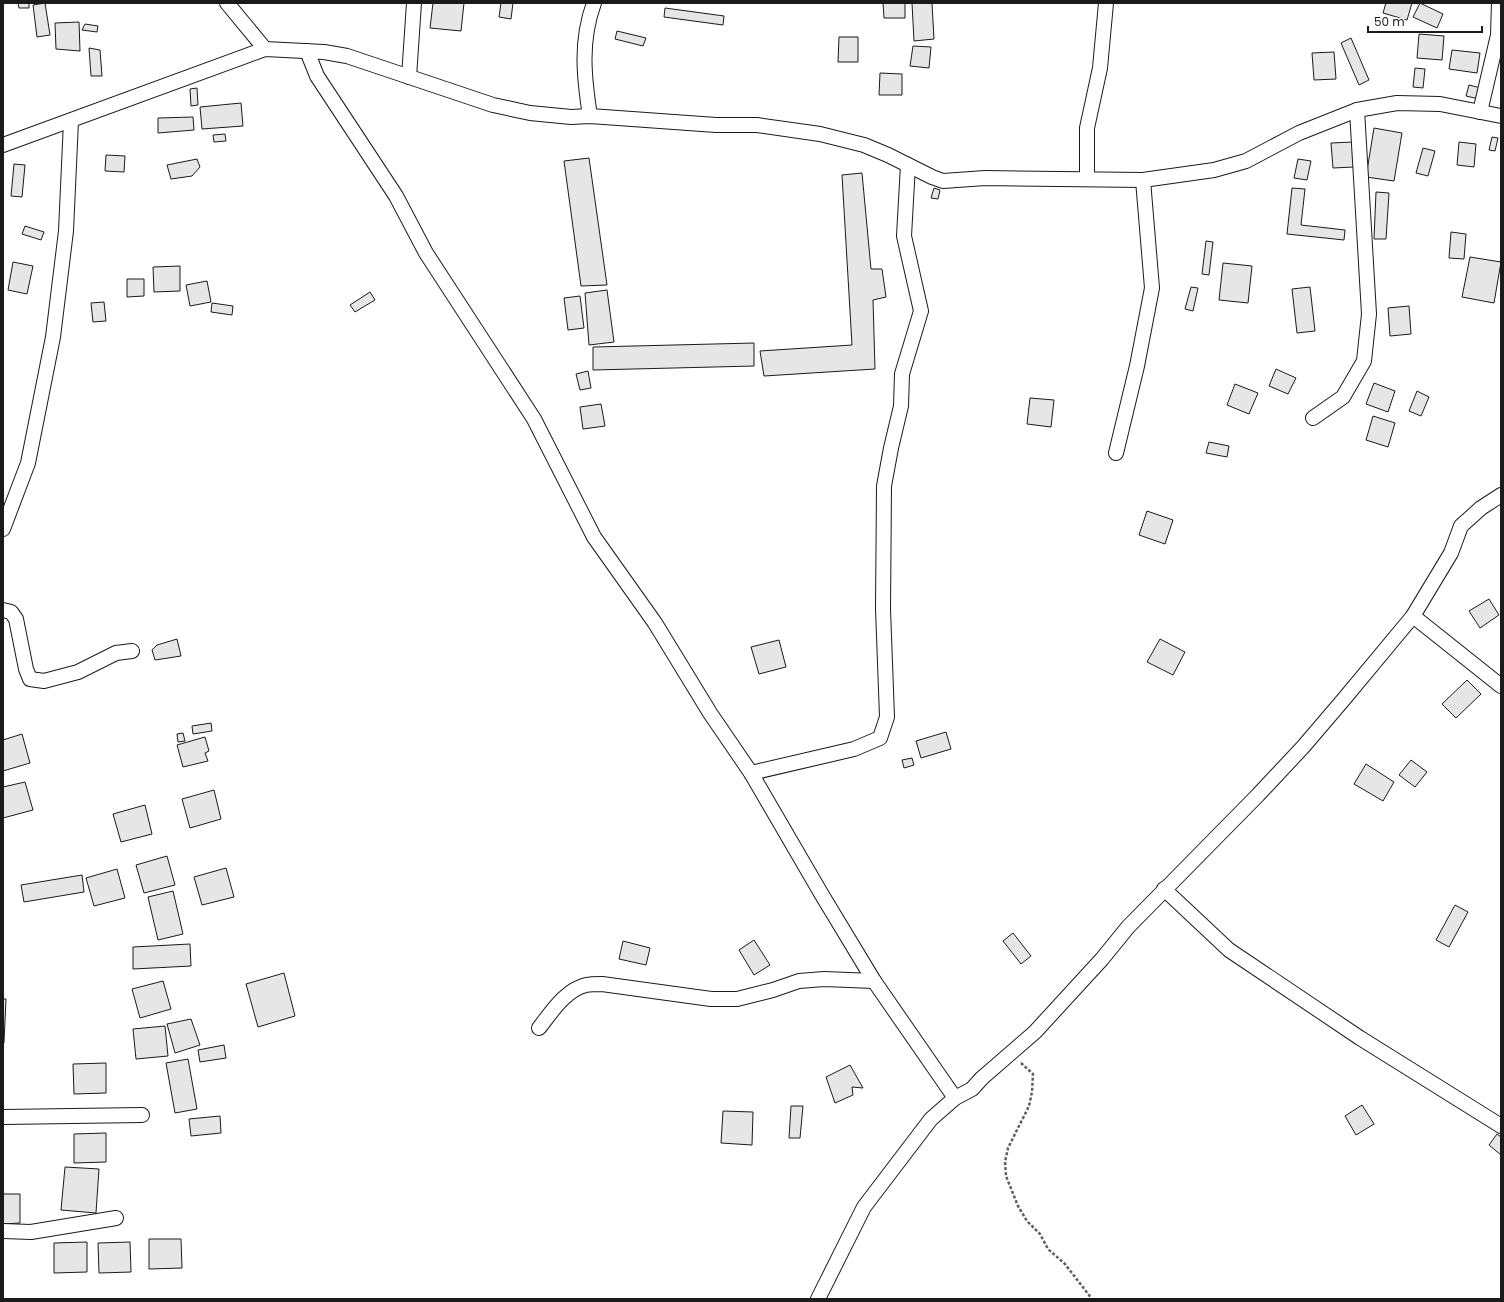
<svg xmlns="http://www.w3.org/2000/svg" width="1504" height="1302" viewBox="0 0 1504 1302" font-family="Poppins,sans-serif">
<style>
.building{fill:#e6e6e6;stroke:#1a1a1a}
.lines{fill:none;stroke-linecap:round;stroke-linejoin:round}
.minor-casing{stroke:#1a1a1a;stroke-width:16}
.path{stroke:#5f5f5f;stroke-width:2.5;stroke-dasharray:3 2;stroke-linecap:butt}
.minor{stroke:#fff;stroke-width:14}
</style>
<rect width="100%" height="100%" fill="#fff"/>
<!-- building -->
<g class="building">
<polygon points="18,3 29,3 29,8 19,8"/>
<polygon points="45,3 50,35 37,37 33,5"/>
<polygon points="433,3 464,3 461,31 430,28"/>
<polygon points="501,3 513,3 511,19 499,17"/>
<polygon points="883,3 905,3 905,18 884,18"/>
<polygon points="912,3 932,3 934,39 914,41"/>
<polygon points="1386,3 1412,3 1407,20 1383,13"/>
<polygon points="1420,3 1443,14 1437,28 1413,17"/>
<polygon points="665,8 724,16 723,25 664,17"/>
<polygon points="79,22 80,51 56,49 55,23"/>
<polygon points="85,24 98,26 97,32 82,30"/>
<polygon points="617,31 646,38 643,46 615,39"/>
<polygon points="1419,34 1444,36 1442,60 1417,58"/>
<polygon points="839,37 858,37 858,62 838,62"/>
<polygon points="1351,38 1369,80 1359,85 1341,43"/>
<polygon points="913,46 931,47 929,68 910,66"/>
<polygon points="89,48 100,50 102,76 91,76"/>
<polygon points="1452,50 1480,53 1477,73 1449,69"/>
<polygon points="1334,52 1336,79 1314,80 1312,53"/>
<polygon points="1415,68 1425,69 1423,88 1413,87"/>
<polygon points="880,73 902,74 902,95 879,95"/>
<polygon points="1469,85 1481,88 1479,99 1466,96"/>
<polygon points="197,88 198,105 191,106 190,89"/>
<polygon points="241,103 243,126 202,129 200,107"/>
<polygon points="193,117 194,130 158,133 158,118"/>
<polygon points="1374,128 1402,133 1394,181 1366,177"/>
<polygon points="225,134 226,141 214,142 213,135"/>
<polygon points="1492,137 1498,138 1495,151 1489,150"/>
<polygon points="1353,142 1354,167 1333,168 1331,143"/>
<polygon points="1459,142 1476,144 1474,167 1457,165"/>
<polygon points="1423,148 1435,151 1428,176 1416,173"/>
<polygon points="106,155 125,156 124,172 105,171"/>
<polygon points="589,158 607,285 581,286 564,161"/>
<polygon points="197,159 200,167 192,176 171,179 167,165"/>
<polygon points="1298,159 1311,161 1307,180 1294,178"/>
<polygon points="14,164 25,165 22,197 11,196"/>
<polygon points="862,173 871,269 882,269 886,297 873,300 875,369 764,376 760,351 852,345 842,175"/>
<polygon points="934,188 940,190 938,199 931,198"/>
<polygon points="1292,188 1305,189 1301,225 1345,230 1344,240 1287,234"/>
<polygon points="1376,192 1389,193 1386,239 1374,239"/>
<polygon points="25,226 44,232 41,240 22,234"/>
<polygon points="1451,232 1466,234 1464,259 1449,258"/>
<polygon points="1206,241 1213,242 1209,275 1202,274"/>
<polygon points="1470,257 1501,262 1494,303 1462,297"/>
<polygon points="13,262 33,266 27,294 8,290"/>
<polygon points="1223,263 1252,266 1248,303 1219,300"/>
<polygon points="180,266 180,291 154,292 153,267"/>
<polygon points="127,279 144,279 144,296 127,297"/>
<polygon points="207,281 211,302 190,306 186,285"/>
<polygon points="1191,287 1198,288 1193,311 1185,309"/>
<polygon points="1310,287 1315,331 1297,333 1292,289"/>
<polygon points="607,290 614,342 589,345 585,293"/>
<polygon points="370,292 375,300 355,312 350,305"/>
<polygon points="580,296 584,328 568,330 564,298"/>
<polygon points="104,302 106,321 93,322 91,303"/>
<polygon points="212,303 233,306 232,315 211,312"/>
<polygon points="1409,306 1411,334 1390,336 1388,308"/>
<polygon points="754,343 754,366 593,370 593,347"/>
<polygon points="1276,369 1296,378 1288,394 1269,386"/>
<polygon points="588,371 591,388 580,390 576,374"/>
<polygon points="1374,383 1395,391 1388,412 1366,404"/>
<polygon points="1235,384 1258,393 1249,414 1227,405"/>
<polygon points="1417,391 1429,397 1421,416 1409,411"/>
<polygon points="1030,398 1054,400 1051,427 1027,424"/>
<polygon points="601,404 605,426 583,429 580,407"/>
<polygon points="1373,416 1395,423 1388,447 1366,440"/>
<polygon points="1209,442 1229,446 1227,457 1206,453"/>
<polygon points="1147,511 1173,520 1165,544 1139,535"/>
<polygon points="1489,599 1499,615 1480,628 1469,611"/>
<polygon points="177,639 181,656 155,660 152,650 157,645"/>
<polygon points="1160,639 1185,652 1173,675 1147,662"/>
<polygon points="779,640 786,667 759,674 751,647"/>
<polygon points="1467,680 1481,694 1456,718 1442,704"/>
<polygon points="211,723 212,731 193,734 192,726"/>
<polygon points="946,732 951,749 921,758 916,741"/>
<polygon points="183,733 185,741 178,742 177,734"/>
<polygon points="22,734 30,763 3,771 3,740"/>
<polygon points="205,737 209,751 205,753 208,761 183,767 177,745"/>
<polygon points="912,758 914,765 904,768 902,760"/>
<polygon points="1411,760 1427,772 1415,787 1399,775"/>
<polygon points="1366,764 1394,782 1383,801 1354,784"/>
<polygon points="25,782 33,810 3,818 3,787"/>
<polygon points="214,790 221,819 190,828 182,799"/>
<polygon points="145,805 152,834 121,842 113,814"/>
<polygon points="167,856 175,885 144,893 136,865"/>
<polygon points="226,868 234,897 202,905 194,877"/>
<polygon points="117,869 125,898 94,906 86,878"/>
<polygon points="82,875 84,892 24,902 21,885"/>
<polygon points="173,891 183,934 158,940 148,897"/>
<polygon points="1455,905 1468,912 1449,947 1436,940"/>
<polygon points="1013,933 1031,956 1021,964 1003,941"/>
<polygon points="754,940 770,965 754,975 739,950"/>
<polygon points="623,941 650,948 646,965 619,959"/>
<polygon points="190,944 191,966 133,969 133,947"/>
<polygon points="284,973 295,1016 258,1027 246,984"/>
<polygon points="163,981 171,1009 140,1018 132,989"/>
<polygon points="3,999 6,999 4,1043 3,1043"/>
<polygon points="191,1019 200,1045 175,1053 167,1024"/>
<polygon points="165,1026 168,1056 136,1059 133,1029"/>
<polygon points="224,1045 226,1058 200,1062 198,1050"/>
<polygon points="188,1059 197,1109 175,1113 166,1063"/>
<polygon points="106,1063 106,1093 74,1094 73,1064"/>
<polygon points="850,1065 863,1088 852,1087 853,1095 835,1103 826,1077"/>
<polygon points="1362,1105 1374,1124 1356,1135 1345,1116"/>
<polygon points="791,1106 803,1106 800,1138 789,1138"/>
<polygon points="723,1111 753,1112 752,1145 721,1143"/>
<polygon points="220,1116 221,1133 191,1136 189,1119"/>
<polygon points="106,1133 106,1162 74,1163 74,1134"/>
<polygon points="1497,1134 1501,1137 1501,1155 1489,1145"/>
<polygon points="65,1167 99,1169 96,1213 61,1210"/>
<polygon points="3,1194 20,1194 20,1223 3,1224"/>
<polygon points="149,1239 181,1239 182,1268 149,1269"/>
<polygon points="87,1242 87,1272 54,1273 54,1243"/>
<polygon points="130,1242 131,1272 99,1273 98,1243"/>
</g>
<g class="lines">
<!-- minor casing -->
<g class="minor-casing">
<g id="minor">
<polyline points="227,3 265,49"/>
<polyline points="307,51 317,76 396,196 426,253 534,419 594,537 655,623 710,713 751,773 822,895 874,981 955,1098"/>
<polyline points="409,77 414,3"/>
<polyline points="1480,112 1498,35 1499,3"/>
<path d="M 590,116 C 584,77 580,41 594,3"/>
<polyline points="3,145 265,49 324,52 347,56 493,105 530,113 571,117 590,116 716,125 757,125 820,134 864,145 888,155 932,177 943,181 985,178 1143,180 1214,170 1246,161 1299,133 1357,110 1397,103 1440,104 1501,116"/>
<polyline points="1087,179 1087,128 1100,68 1106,3"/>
<polyline points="1313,418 1343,397 1364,361 1369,314 1357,110"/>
<polyline points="1116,453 1137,366 1152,288 1143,180"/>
<polyline points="3,529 28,463 53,337 66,231 71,121"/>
<polyline points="3,610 11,612 16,619 26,669 30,679 44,681 78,672 116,653 132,651"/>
<polyline points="1413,616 1501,686"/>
<polyline points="751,773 854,749 880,738 887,717 883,609 884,486 891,448 901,406 902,374 921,311 904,236 908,165"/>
<polyline points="1164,889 1229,950 1360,1038 1501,1126"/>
<path d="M 539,1028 C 551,1013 565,990 586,985 C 591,984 597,984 602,984 L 711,999 L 737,999 L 773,990 L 799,981 L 824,979 L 874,981"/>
<polyline points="3,1117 142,1115"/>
<polyline points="3,1231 31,1232 116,1218"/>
<polyline points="818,1299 864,1207 931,1119 955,1098 972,1089 982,1078 1035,1032 1102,959 1128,927 1258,795 1303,747 1344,699 1413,616 1451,553 1461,526 1481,508 1501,495"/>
</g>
</g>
<!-- path -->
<polyline class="path" points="1021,1063 1033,1074 1032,1092 1029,1106 1008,1148 1005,1162 1006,1176 1018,1206 1027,1221 1040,1234 1048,1249 1065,1264 1092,1299"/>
<!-- minor -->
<use href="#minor" class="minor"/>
</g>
<!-- border -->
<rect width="1504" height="1302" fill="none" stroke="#1a1a1a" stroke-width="8"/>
<!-- scale -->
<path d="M1368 26v6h114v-6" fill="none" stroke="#1a1a1a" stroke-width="2"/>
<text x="1374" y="26" font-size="12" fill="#1a1a1a" stroke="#ffffff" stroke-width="3" paint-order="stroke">50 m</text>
</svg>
